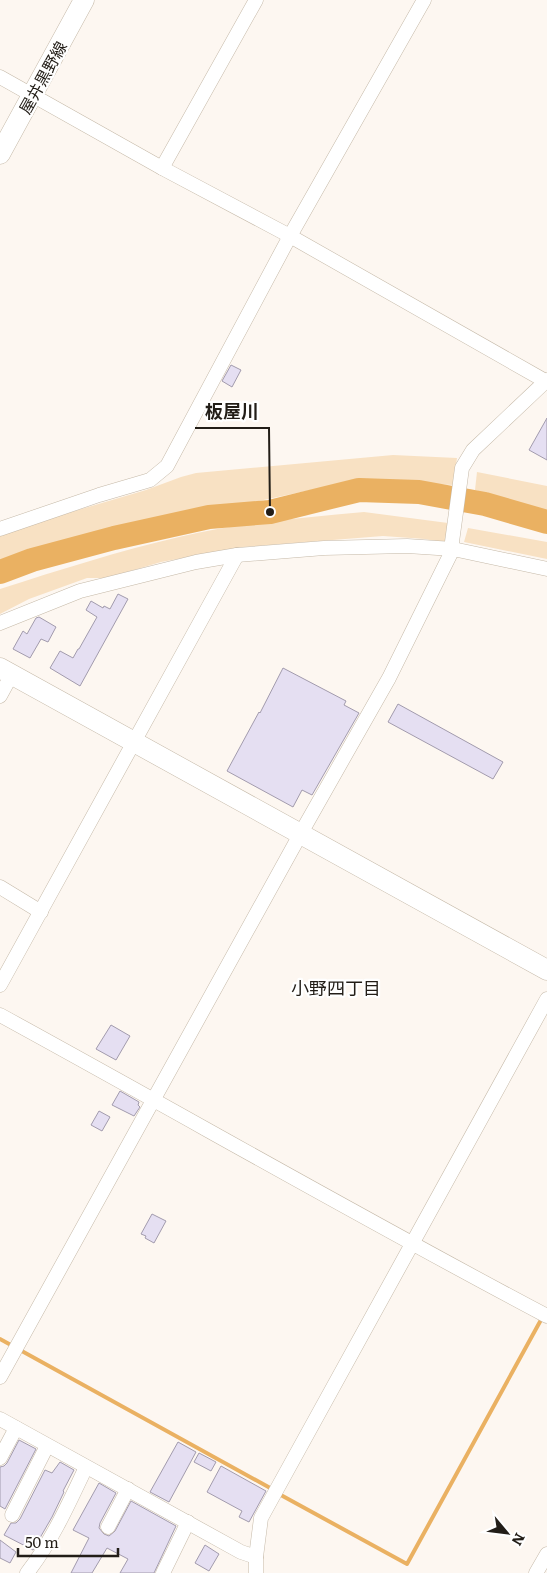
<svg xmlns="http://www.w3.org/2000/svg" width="547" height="1573" viewBox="0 0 547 1573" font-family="Literata,'Noto Sans JP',serif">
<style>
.green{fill:#f8e1c3}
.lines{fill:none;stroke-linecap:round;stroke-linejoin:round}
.stream{stroke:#eab162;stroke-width:4}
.river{stroke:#eab162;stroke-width:24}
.building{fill:#e5dff2;stroke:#a29bad}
.street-casing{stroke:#c5b9a8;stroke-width:15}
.secondary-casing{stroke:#c5b9a8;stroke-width:21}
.street{stroke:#fff;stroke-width:14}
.secondary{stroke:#fff;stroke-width:20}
.labels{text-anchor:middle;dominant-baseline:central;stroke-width:4.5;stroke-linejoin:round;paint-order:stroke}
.street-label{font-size:16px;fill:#221d17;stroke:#fff}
.neighbourhood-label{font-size:18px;fill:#221d17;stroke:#fff}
.leader{fill:none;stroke:#221d17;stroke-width:2}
.callout-dot{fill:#221d17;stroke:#fff;stroke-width:2}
.callout-label{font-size:18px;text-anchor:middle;font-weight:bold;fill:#221d17;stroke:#fff;stroke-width:4.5;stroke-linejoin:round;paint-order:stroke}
</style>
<rect width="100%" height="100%" fill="#fdf7f1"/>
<!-- green -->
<g class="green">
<polygon points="393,455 457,458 453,485 373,481 325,487 235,506 171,516 0,561 0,533 146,490 181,477 196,473"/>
<polygon points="477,472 547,486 547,512 475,490"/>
<path d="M 364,512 L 448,523 L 446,543 L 425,539 L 383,536 L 243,547 L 161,562 L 107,578 L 87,578 L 29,599 L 0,614 L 0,589 C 59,570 119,551 179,537 C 240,522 302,518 364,512 Z"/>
<polygon points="468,528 547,542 547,559 464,542"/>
</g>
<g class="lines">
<!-- stream -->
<g class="stream">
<polyline points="0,1339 272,1489"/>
<polyline points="279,1494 407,1564 542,1318"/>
</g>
<!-- river -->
<polyline class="river" points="0,572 32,560 114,538 209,517 270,512 359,490 419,492 485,504 547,522"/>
</g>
<!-- building -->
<g class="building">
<polygon points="231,365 241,370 232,387 222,381"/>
<polygon points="547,418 547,460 529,450"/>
<polygon points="118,594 128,599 80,686 50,668 60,651 73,658 78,649 79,649 97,617 86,610 91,601 103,608 104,606 110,609"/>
<polygon points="39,617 56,627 48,642 41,639 30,658 13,649 23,631 27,634 36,618"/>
<polygon points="283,668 346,701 344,705 359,713 312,795 302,790 293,807 227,771 259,712 260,713"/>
<polygon points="398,704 503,762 493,779 388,722"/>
<polygon points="111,1025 130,1036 116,1060 96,1049"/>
<polygon points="120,1091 139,1102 138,1105 140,1107 134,1116 112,1105"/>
<polygon points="99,1111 110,1117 102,1131 91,1125"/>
<polygon points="152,1214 166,1221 154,1243 145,1238 146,1236 141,1234"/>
<polygon points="19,1440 36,1449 5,1509 0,1506 0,1467 4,1466 7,1463"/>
<polygon points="178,1442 196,1452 169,1502 150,1492"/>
<polygon points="199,1453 216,1462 211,1471 194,1462"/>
<polygon points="60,1462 74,1470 63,1491 64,1492 52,1517 33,1550 4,1535 11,1523 16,1523 20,1519 45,1470 52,1473"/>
<polygon points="221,1466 266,1491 249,1522 239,1517 242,1511 207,1492"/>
<polygon points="99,1483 116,1493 100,1523 99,1528 104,1534 109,1536 115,1531 131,1501 176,1526 154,1573 120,1573 128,1559 107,1548 92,1573 71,1573 89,1538 73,1530"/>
<polygon points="0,1540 16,1552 10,1563 0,1558"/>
<polygon points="205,1545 219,1554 209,1571 195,1563"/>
</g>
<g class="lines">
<!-- street casing -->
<g class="street-casing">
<g id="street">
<polyline points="0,77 162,168 290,236 547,382"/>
<polyline points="162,168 256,0"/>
<polyline points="0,529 99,495 150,480 167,466 290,236 424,0"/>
<polyline points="0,623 80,591 196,562 237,555 324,548 407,546 453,549 547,569"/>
<polyline points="0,696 12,674"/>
<polyline points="0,887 41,912"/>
<polyline points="0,985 237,555"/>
<path d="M 0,1015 C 183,1115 363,1219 547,1316"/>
<polyline points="0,1377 301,833 389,678 453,549 452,542 462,468 473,450 547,380"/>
<polyline points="0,1419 241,1552 256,1557"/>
<polyline points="0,1458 16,1428"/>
<polyline points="12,1515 47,1446"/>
<polyline points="108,1527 128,1489"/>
<path d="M 27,1573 C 52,1541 69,1503 86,1467"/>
<polyline points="163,1573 188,1522"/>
<polyline points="256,1573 256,1557 261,1518 547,999"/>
<polyline points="536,1573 547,1554"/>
</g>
</g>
<!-- secondary casing -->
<g class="secondary-casing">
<g id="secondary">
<polyline points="0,154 84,0"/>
<polyline points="0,668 547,970"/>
</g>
</g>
<!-- street -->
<use href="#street" class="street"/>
<!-- secondary -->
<use href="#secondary" class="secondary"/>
</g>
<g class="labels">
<!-- street labels -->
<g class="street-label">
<text transform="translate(42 77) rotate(-61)">屋井黒野線</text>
</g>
<!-- neighbourhood labels -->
<g class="neighbourhood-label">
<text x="336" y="987">小野四丁目</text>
</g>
</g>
<!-- callouts -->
<path class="leader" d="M270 512L269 428H195"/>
<circle class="callout-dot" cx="270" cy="512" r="5"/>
<g class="callout-label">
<text x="232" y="418">板屋川</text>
</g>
<!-- north arrow -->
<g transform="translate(507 1533) rotate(119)" stroke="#ffffff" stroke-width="4" paint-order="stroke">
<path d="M0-4L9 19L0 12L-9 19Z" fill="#221d17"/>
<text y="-8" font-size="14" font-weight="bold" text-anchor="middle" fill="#221d17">N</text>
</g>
<!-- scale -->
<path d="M18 1548v8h100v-8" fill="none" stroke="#221d17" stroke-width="2.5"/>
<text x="25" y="1548" font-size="15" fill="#221d17" stroke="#ffffff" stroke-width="4" paint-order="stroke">50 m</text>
</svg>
